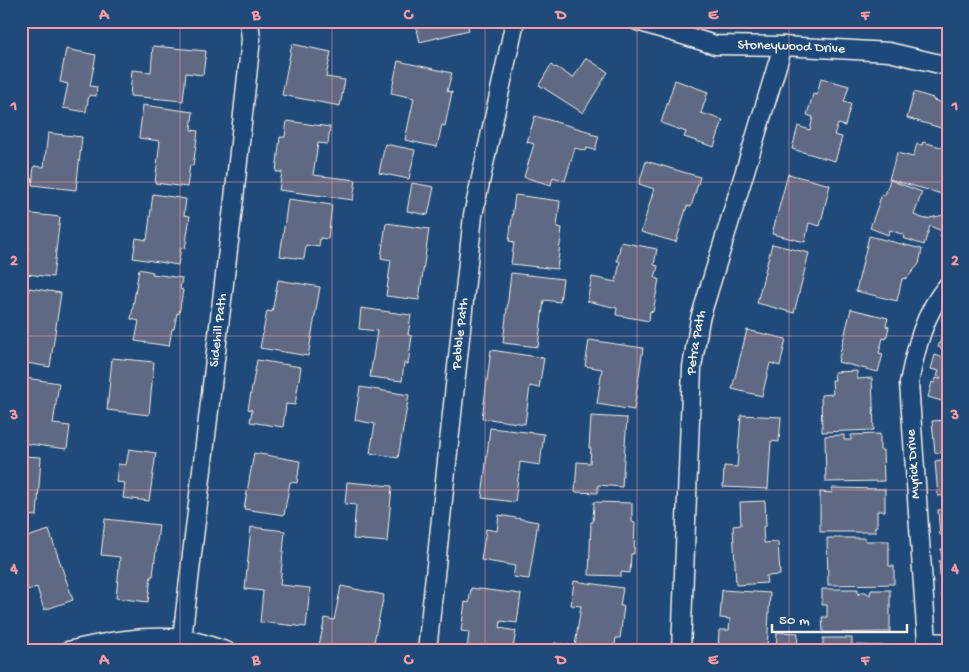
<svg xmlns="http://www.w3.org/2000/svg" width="969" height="672" viewBox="0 0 969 672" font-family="'Gochi Hand',sans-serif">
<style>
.building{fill:#606983;stroke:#f4f1e8}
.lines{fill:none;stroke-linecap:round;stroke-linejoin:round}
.minor-casing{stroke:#f4f1e8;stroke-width:21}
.minor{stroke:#1f4a7a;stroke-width:18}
.grid{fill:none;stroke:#ff9aa2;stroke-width:1;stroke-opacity:0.55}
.labels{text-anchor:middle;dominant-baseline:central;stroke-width:4;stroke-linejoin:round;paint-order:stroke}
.street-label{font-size:14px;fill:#f4f1e8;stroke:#1f4a7a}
.neatline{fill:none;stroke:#ff9aa2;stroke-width:2}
.grid-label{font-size:16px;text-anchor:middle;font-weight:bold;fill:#ff9aa2}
</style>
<rect width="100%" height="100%" fill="#1f4a7a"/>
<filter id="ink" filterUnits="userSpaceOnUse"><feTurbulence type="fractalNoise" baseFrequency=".02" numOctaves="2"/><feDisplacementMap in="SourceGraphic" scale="10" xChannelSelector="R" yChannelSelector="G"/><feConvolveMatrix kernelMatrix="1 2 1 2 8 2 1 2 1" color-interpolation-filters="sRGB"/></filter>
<g filter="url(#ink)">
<!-- building -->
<g class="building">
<polygon points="415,21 467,21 469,30 420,42"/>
<polygon points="934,21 948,21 948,29 933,26"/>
<polygon points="292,44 331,52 326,77 345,80 340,106 282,95"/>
<polygon points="153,46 206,51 203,75 186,73 183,101 130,96 132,70 151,72"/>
<polygon points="66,49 96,55 90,86 97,87 96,96 89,95 86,112 63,108 68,84 60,82"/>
<polygon points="586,58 608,72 583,113 539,85 551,65 555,68 556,67 573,78"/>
<polygon points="398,61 452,73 447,91 452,92 445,126 442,125 437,147 405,140 414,98 391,93"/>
<polygon points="821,78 849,86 844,102 851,104 845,126 838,124 834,135 842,137 835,161 792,149 798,126 810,130 813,117 807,115 813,94 817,95"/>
<polygon points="675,80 708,92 701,113 723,120 714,147 684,137 686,132 661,123"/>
<polygon points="914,92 933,98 933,100 943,103 948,100 948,130 907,118"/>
<polygon points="143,105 193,112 191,130 198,131 193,166 190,165 187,187 155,183 160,141 139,138"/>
<polygon points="535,116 591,132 590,134 599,136 595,150 587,148 586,151 575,148 565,181 553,177 551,185 524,177 534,144 527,142"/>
<polygon points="287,121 330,127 328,144 318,143 313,175 356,180 353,200 279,190 282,172 276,172 280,137 285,137"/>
<polygon points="48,133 82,137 76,190 32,185 34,166 44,167"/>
<polygon points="923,142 948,149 948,174 942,194 889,179 897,153 913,157 917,144 922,145"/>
<polygon points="385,144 415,150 409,179 379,173"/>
<polygon points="646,161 700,177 691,207 687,206 676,242 641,232 654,189 639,184"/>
<polygon points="788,174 830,185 820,226 809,223 805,242 772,234"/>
<polygon points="890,180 922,192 914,215 925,219 944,215 948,204 948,234 940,237 942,231 930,226 924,245 903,238 904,235 890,230 888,235 870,228 882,194 885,195"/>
<polygon points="412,183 434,187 428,215 407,211"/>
<polygon points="153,194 186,199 184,215 190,216 185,249 181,248 178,265 133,258 136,238 147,240"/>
<polygon points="515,195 560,201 557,227 562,228 557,269 511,264 514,242 509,241"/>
<polygon points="288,199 332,205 328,239 320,238 319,247 306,245 304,259 280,256"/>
<polygon points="23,213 60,217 53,277 25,274 28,247 21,246"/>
<polygon points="386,223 429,229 419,300 386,296 391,260 381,258"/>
<polygon points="869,236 922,249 919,264 907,278 902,279 897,301 856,291"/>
<polygon points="621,242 657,249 654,265 658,266 655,278 659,279 653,312 650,311 649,321 616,315 617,308 587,301 592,277 616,282 620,261 617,261"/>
<polygon points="772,244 809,253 794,313 757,303"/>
<polygon points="139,269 153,272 152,274 182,278 180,289 183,290 179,314 177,313 174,329 172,329 169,346 135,341 139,321 131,319"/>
<polygon points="511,273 563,279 560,302 544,300 538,347 503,343"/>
<polygon points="278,280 320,287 308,356 260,348 267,311 272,312"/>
<polygon points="29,288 61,293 50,367 21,362 21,341"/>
<polygon points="361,308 411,315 408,335 412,336 408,364 404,363 402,381 370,377 377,331 359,329"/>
<polygon points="851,309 888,318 886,326 889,327 886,339 883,338 879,353 883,354 878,372 838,362"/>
<polygon points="948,321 948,351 938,347"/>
<polygon points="747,330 786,339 780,366 770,363 762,396 732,389"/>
<polygon points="589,340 643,348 634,410 597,404 602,369 585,366"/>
<polygon points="491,350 544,358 539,388 530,386 525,424 482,418"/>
<polygon points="935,355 948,359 948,403 928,397 932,382 935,383 936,378 940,379 941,377 937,376 939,371 931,369"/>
<polygon points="112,358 154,362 149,415 107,410"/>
<polygon points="257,360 301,367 295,405 286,404 283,427 250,422 252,410 248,409"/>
<polygon points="857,371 857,379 872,378 874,430 822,432 821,395 833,394 832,380 835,380 834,372"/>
<polygon points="25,378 59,383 53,424 70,426 67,449 21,443 21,408"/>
<polygon points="360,387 409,395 398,458 370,453 375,424 355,420"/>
<polygon points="741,415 781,417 779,442 771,441 768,489 723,487 724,466 737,467"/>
<polygon points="591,416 627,418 622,487 598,485 598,493 575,492 577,462 590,463 591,448 589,448"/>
<polygon points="948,420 948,452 935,453 932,421"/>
<polygon points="490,428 544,434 540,465 520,462 515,502 482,498"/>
<polygon points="880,434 880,450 883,450 884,481 826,482 825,436 844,435 844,440 851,440 851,435"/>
<polygon points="129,449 156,453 149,501 123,498 125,483 116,482 118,464 126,465"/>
<polygon points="254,453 300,461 297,483 290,482 284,515 244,509"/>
<polygon points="21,456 41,457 37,516 21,515"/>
<polygon points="948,459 948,495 938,496 935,461"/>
<polygon points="347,482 392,486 387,542 353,539 356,505 345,504"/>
<polygon points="832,488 885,489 885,511 877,511 877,526 875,526 875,532 820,532 820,492 832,493"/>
<polygon points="765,501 766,526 763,527 764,543 778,542 780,575 766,576 767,583 736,585 733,526 741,525 740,502"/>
<polygon points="594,502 632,503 632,522 635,523 634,554 631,554 630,573 621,572 621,576 589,575 591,522 593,522"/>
<polygon points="948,509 948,535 940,535 938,510"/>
<polygon points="499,515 538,522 529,579 513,577 515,566 481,560 486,529 497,531"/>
<polygon points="105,519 159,525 153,576 151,576 148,602 116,598 120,557 101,555"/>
<polygon points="251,527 285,531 280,585 310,588 306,627 260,622 263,591 245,589"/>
<polygon points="49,530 73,600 44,610 37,587 28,590 21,573 21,539"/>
<polygon points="827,538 865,538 865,541 889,541 889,566 894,566 894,584 828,585"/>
<polygon points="941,549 948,549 948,602 947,597 942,598 939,561 942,560"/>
<polygon points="574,581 623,588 620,606 624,606 620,638 616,638 614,651 553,651 554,643 575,646 581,606 571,605"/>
<polygon points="341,586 384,595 372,651 318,650 325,618 334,620"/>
<polygon points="471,588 521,594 517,623 501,621 500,628 516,631 513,648 509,648 508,651 467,651 469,632 461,631 465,602 469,603"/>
<polygon points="822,589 858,589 858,595 861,592 866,592 870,595 871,590 890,590 890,632 823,633 822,617 827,617 827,605 822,605"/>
<polygon points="722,590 770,593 767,651 718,651 719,630 729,630 730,619 720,618"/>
<polygon points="777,632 798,633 797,651 776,651"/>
<polygon points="823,638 852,638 852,645 887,646 886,651 823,651"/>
</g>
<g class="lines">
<!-- minor casing -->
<g class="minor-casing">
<g id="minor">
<path id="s1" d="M 637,21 L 715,45 L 783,46 L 889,52 L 948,66"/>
<path id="s2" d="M 182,639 L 234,199 L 251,39 L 249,21"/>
<polyline points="927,642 948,643"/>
<path d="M 68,651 C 105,642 143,635 181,639 C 196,640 212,647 226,651"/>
<path id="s3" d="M 427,651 L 473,215 L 515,21"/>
<path id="s4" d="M 681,651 L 692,367 L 700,319 L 783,46"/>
<path d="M 926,651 L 927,642 L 909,383 C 916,347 924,313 948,285"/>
</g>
</g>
<!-- minor -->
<use href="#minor" class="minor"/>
</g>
</g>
<!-- grid -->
<path class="grid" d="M 180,21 L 180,651M 332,21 L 332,651M 485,21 L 485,651M 637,21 L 637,651M 789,21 L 789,651M 21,182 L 948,182M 21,336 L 948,336M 21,490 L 948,490"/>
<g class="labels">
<!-- street labels -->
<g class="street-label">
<text stroke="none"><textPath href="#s1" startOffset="158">Stoneywood Drive</textPath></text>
<text stroke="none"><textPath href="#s2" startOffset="311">Sidehill Path</textPath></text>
<text stroke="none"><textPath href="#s3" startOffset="319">Pebble Path</textPath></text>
<text stroke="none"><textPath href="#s4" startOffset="309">Petra Path</textPath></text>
<text transform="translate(914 464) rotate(-94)">Myrick Drive</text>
</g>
</g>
<!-- margin -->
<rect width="969" height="672" fill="none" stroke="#1f4a7a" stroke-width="55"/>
<!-- scale -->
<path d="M772 624v8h135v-8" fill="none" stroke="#f4f1e8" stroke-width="2.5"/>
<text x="779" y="624" font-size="15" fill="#f4f1e8" stroke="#1f4a7a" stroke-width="4" paint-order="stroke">50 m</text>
<rect x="28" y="28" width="914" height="616" class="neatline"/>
<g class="grid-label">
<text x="104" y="19">A</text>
<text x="256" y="19">B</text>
<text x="408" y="19">C</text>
<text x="561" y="19">D</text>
<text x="713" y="19">E</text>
<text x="865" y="19">F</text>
<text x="14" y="110">1</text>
<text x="955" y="110">1</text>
<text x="14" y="265">2</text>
<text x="955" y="265">2</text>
<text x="14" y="419">3</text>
<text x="955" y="419">3</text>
<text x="14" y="573">4</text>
<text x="955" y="573">4</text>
<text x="104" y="664">A</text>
<text x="256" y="664">B</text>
<text x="408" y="664">C</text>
<text x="561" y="664">D</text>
<text x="713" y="664">E</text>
<text x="865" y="664">F</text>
</g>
</svg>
